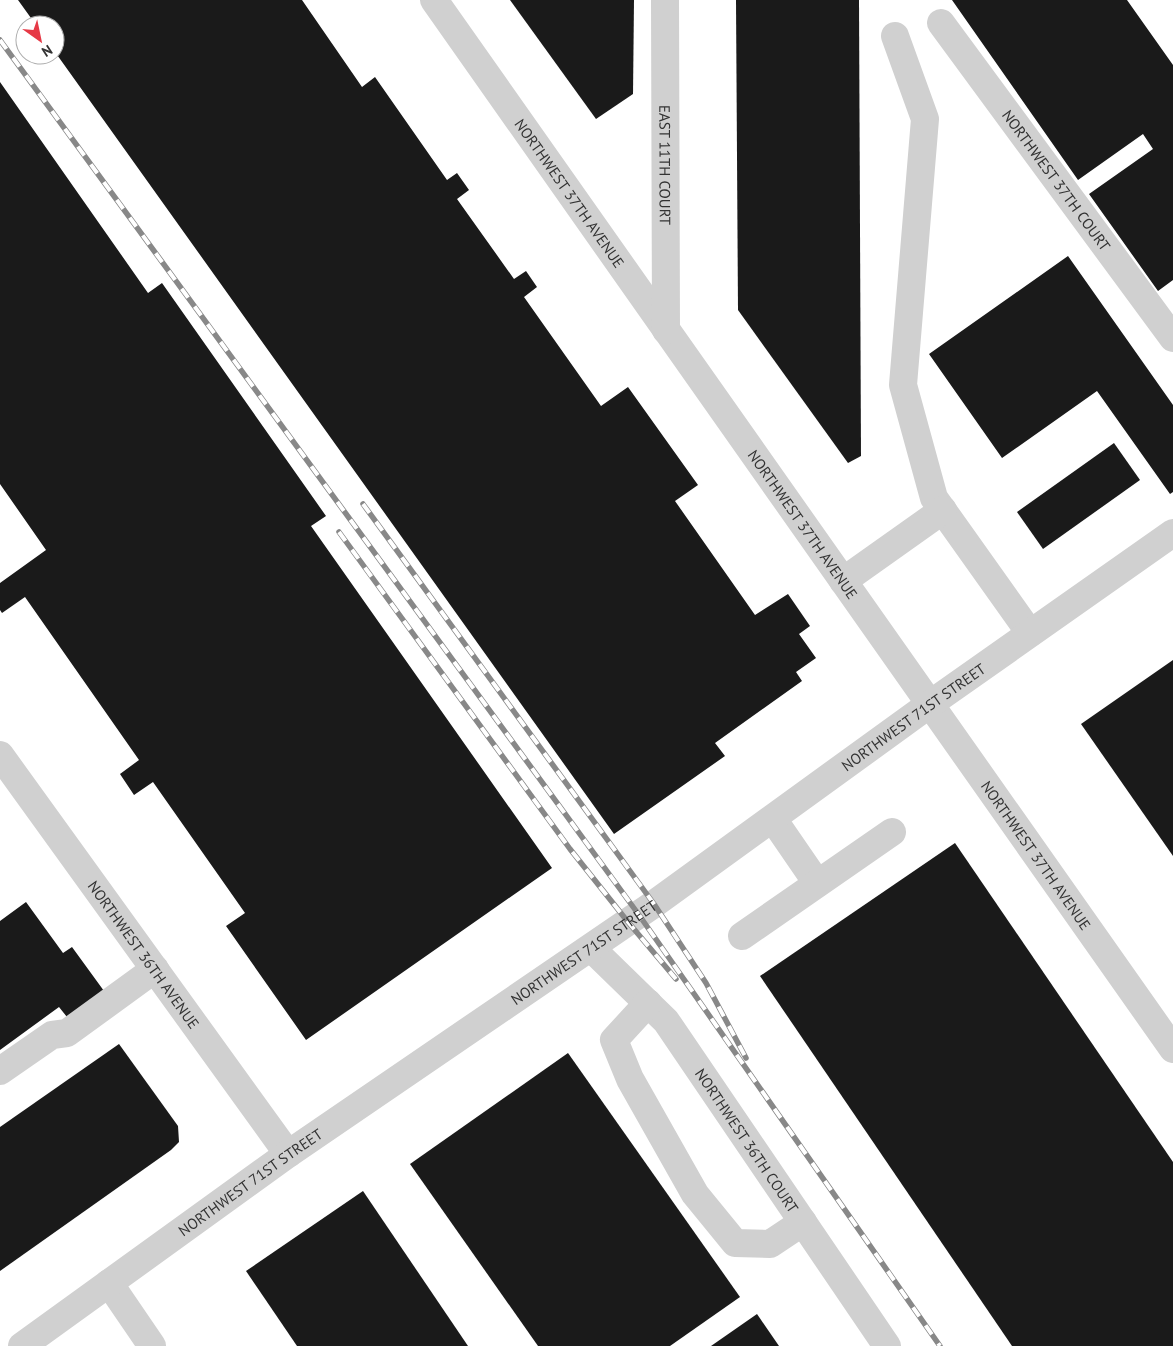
<svg xmlns="http://www.w3.org/2000/svg" width="1173" height="1346" viewBox="0 0 1173 1346" font-family="'PT Sans',sans-serif">
<style>
.building{fill:#1a1a1a}
.lines{fill:none;stroke-linecap:round;stroke-linejoin:round}
.minor{stroke:#d0d0d0;stroke-width:28}
.rail-casing{stroke:#888;stroke-width:5.5}
.rail{stroke:#fff;stroke-width:4;stroke-dasharray:11;stroke-linecap:butt}
.labels{text-anchor:middle;dominant-baseline:central;stroke-width:5;stroke-linejoin:round;paint-order:stroke}
.street-label{font-size:15px;fill:#333;stroke:#fff}
</style>
<rect width="100%" height="100%" fill="#fff"/>
<!-- building -->
<g class="building">
<polygon points="18,0 302,0 362,87 375,77 447,180 457,173 469,190 457,199 514,279 526,271 537,287 524,297 601,406 628,387 698,485 675,501 755,615 788,594 810,626 799,634 816,658 796,672 802,681 715,743 725,756 614,834 55,52 55,25 36,25"/>
<polygon points="510,0 634,0 633,94 596,119"/>
<polygon points="736,0 859,0 861,456 848,463 738,310"/>
<polygon points="952,0 1127,0 1173,65 1173,280 1158,291 1089,194 1153,149 1143,134 1078,180"/>
<polygon points="0,82 148,293 162,283 326,516 311,526 552,868 306,1040 226,926 245,913 153,782 134,795 120,774 139,760 25,597 2,613 0,610 0,583 46,550 0,484"/>
<polygon points="1068,256 1173,405 1173,492 1170,494 1097,391 1002,458 929,354"/>
<polygon points="1114,443 1140,480 1043,549 1017,512"/>
<polygon points="1173,660 1173,856 1081,724"/>
<polygon points="955,843 1173,1162 1173,1346 1012,1346 760,976"/>
<polygon points="26,902 63,953 72,947 104,991 67,1017 59,1007 0,1050 0,921"/>
<polygon points="119,1044 178,1126 179,1142 171,1150 0,1271 0,1127"/>
<polygon points="568,1053 740,1297 670,1346 538,1346 410,1164"/>
<polygon points="363,1191 468,1346 297,1346 246,1271"/>
<polygon points="757,1314 779,1346 711,1346"/>
</g>
<g class="lines">
<!-- minor -->
<g class="minor">
<path id="s1" d="M 434,0 L 1173,1049"/>
<path id="s2" d="M 665,0 L 666,330"/>
<path id="s3" d="M 941,23 L 1173,338"/>
<polyline points="895,36 925,119 903,385 934,498 1030,633"/>
<polyline points="843,581 943,510"/>
<path id="s4" d="M 0,755 L 288,1154"/>
<polyline points="773,819 817,883"/>
<polyline points="742,936 892,832"/>
<path id="s5" d="M 591,948 L 666,1021 L 887,1346"/>
<polyline points="648,1003 614,1040 630,1079 695,1194 735,1243 770,1244 803,1222"/>
<polyline points="0,1071 52,1035 67,1033 155,969"/>
<polyline points="109,1283 152,1346"/>
<path id="s6" d="M 22,1346 L 288,1154 L 654,904 L 930,704 L 1173,533"/>
</g>
<!-- rail casing -->
<g class="rail-casing">
<g id="rail">
<polyline points="0,40 639,915 940,1346"/>
<polyline points="363,504 654,904 706,983 746,1058"/>
<polyline points="339,532 570,849 628,922 676,979"/>
</g>
</g>
<!-- rail -->
<use href="#rail" class="rail"/>
</g>
<g class="labels">
<!-- street labels -->
<g class="street-label">
<text stroke="none"><textPath href="#s2" startOffset="165">EAST 11TH COURT</textPath></text>
<text stroke="none"><textPath href="#s3" startOffset="195">NORTHWEST 37TH COURT</textPath></text>
<text stroke="none"><textPath href="#s1" startOffset="236">NORTHWEST 37TH AVENUE</textPath></text>
<text stroke="none"><textPath href="#s1" startOffset="641">NORTHWEST 37TH AVENUE</textPath></text>
<text stroke="none"><textPath href="#s6" startOffset="1091">NORTHWEST 71ST STREET</textPath></text>
<text stroke="none"><textPath href="#s1" startOffset="1046">NORTHWEST 37TH AVENUE</textPath></text>
<text stroke="none"><textPath href="#s6" startOffset="686">NORTHWEST 71ST STREET</textPath></text>
<text stroke="none"><textPath href="#s4" startOffset="246">NORTHWEST 36TH AVENUE</textPath></text>
<text stroke="none"><textPath href="#s5" startOffset="249">NORTHWEST 36TH COURT</textPath></text>
<text stroke="none"><textPath href="#s6" startOffset="281">NORTHWEST 71ST STREET</textPath></text>
</g>
</g>
<!-- north arrow -->
<g transform="translate(40 40) rotate(147)"><circle r="24" fill="#ffffff" stroke="#adadad"/>
<path d="M0-4L9 19L0 12L-9 19Z" fill="#e63946"/>
<text y="-8" font-size="14" font-weight="bold" text-anchor="middle" fill="#333333">N</text>
</g>
</svg>
